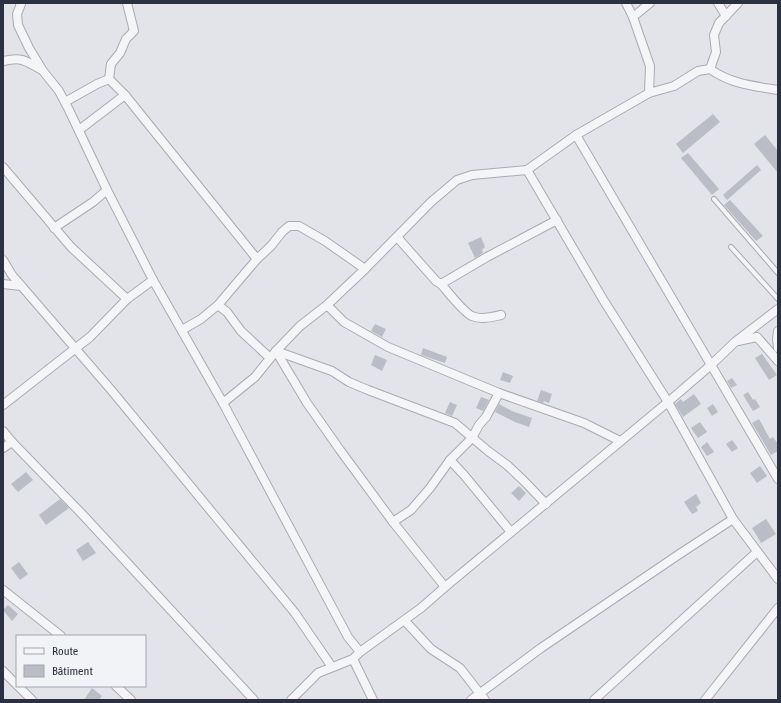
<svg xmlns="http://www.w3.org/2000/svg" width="781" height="703" viewBox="0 0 781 703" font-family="'Asap Condensed',sans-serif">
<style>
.building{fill:#babdc6}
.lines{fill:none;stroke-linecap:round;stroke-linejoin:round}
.service-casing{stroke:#a7abb3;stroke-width:6}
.minor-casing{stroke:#a7abb3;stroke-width:10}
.service{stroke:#f5f5f8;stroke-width:4}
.minor{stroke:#f5f5f8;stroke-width:8}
</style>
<rect width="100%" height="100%" fill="#e2e4e9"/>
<!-- building -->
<g class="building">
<polygon points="713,114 720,122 683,153 676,144"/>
<polygon points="765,135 778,151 778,173 754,144"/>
<polygon points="688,153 719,189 712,195 681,158"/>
<polygon points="757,165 761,170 727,200 723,195"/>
<polygon points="730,200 763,236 756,241 724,205"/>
<polygon points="481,237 485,247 482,250 483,253 475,258 468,243"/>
<polygon points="375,324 386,329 382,337 371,331"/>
<polygon points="423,348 447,357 445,363 421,355"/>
<polygon points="762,354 777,375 769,380 755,358"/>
<polygon points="375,355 387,360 382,371 371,365"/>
<polygon points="503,372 513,376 510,383 500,380"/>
<polygon points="732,378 737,385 731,388 727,381"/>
<polygon points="541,390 552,394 549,403 544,401 543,403 537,401"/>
<polygon points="748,392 753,400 755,399 760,407 753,411 743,395"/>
<polygon points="694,394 701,404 683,417 675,404 681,399 683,402"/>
<polygon points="481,397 489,400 483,411 476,408"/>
<polygon points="450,402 457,405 452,416 445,413"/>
<polygon points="499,404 512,411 532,418 529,427 515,422 495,412"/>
<polygon points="713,404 718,412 712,416 707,408"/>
<polygon points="759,419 770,439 773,437 778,444 778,451 771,455 752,423"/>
<polygon points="700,422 707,432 698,438 691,428"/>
<polygon points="732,440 738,448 732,452 726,444"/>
<polygon points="707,442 714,452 707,456 701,447"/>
<polygon points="760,466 767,476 757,483 750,473"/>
<polygon points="26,472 33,480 18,492 11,484"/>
<polygon points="519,486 526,493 519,501 511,493"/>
<polygon points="696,494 701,503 696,507 698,511 692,514 684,502"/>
<polygon points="60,499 69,508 46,525 39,515"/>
<polygon points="766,519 776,534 761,543 752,528"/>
<polygon points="88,542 96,553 83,561 76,550"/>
<polygon points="19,562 28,574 20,580 11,568"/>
<polygon points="8,605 18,614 12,621 3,610"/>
<polygon points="92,688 102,696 99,700 84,700"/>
</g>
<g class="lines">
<!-- service casing -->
<g class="service-casing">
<g id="service">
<polyline points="714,199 778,273"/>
<polyline points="731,247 778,299"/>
</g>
</g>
<!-- minor casing -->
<g class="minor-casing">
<g id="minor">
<polyline points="20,3 21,4 17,14 18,25 29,48 43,71 59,91 69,110 107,190 153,280 223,403 348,637 360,652"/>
<polyline points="626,3 633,17 650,66 649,93 576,135 778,479"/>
<polyline points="718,3 726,16"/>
<polyline points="633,17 650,3"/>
<path d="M 3,61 C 22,57 24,60 40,69"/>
<polyline points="710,69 716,52 714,35 719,23 738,3"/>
<polyline points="109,79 111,64 120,53 126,39 134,31 127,3"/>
<path d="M 649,93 L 674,86 L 698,71 L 710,69 C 731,84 753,86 778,90"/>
<polyline points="65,102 97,84 109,79 125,95 257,259"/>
<polyline points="79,130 125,95"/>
<polyline points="576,135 527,170 604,301 668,402 733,519 778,579"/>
<polyline points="3,167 71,247 127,299"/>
<polyline points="54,228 93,202 107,190"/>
<path d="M 397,237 L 436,281 L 441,284 C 448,292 464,313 472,316 C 481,320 492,317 501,315"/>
<polyline points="3,260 12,275 112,391 295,613 332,667"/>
<polyline points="3,284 21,286"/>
<polyline points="441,284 487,257 557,220"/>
<polyline points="218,305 227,312 241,331 270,358"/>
<polyline points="327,305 344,322 388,347 499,393 584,423 620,441"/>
<polyline points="182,330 201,319 218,305 257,259 271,246 282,232 289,226 299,226 325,241 365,269"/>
<polyline points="778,331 777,339 778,348"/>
<polyline points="738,341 757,337 778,361"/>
<polyline points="276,351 332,371 349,382 368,390 455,423 488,451 507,465 524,481 546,504"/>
<polyline points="276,351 307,403 340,450 393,522 445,587"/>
<polyline points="223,403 255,377 276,351 300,326 327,305 365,269 431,202 457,180 472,175 527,170"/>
<polyline points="3,405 90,337 127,299 153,280"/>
<polyline points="3,431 12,442 82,514 254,700"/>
<polyline points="3,448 12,442"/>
<polyline points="450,460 464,475 511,532"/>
<polyline points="393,522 411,510 430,488 450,460 472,438 479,425 486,417 499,393"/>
<polyline points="3,590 61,636"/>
<polyline points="405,621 431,649 460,668 485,700"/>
<polyline points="353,659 373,700"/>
<polyline points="3,671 17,685"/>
<polyline points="18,686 32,700"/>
<polyline points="116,686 131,700"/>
<polyline points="291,700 318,673 353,659 360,652 421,608 445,587 668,402 711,365 735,342 778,309"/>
<polyline points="471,700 541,648 678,555 733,519"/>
<polyline points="594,700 757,552"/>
<polyline points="705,700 778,608"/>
</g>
</g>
<!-- service -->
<use href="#service" class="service"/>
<!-- minor -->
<use href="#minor" class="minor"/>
</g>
<!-- border -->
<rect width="781" height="703" fill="none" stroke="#2b3140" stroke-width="8"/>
<!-- legend -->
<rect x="16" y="635" width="130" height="52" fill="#f2f3f7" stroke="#a2a5ae"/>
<rect x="24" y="648" width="20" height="6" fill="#f5f5f8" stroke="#a2a5ae"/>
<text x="52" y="655" font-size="12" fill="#2b3140">Route</text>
<rect x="24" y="665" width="20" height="12" fill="#babdc6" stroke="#a2a5ae"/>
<text x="52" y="675" font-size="12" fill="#2b3140">Bâtiment</text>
</svg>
